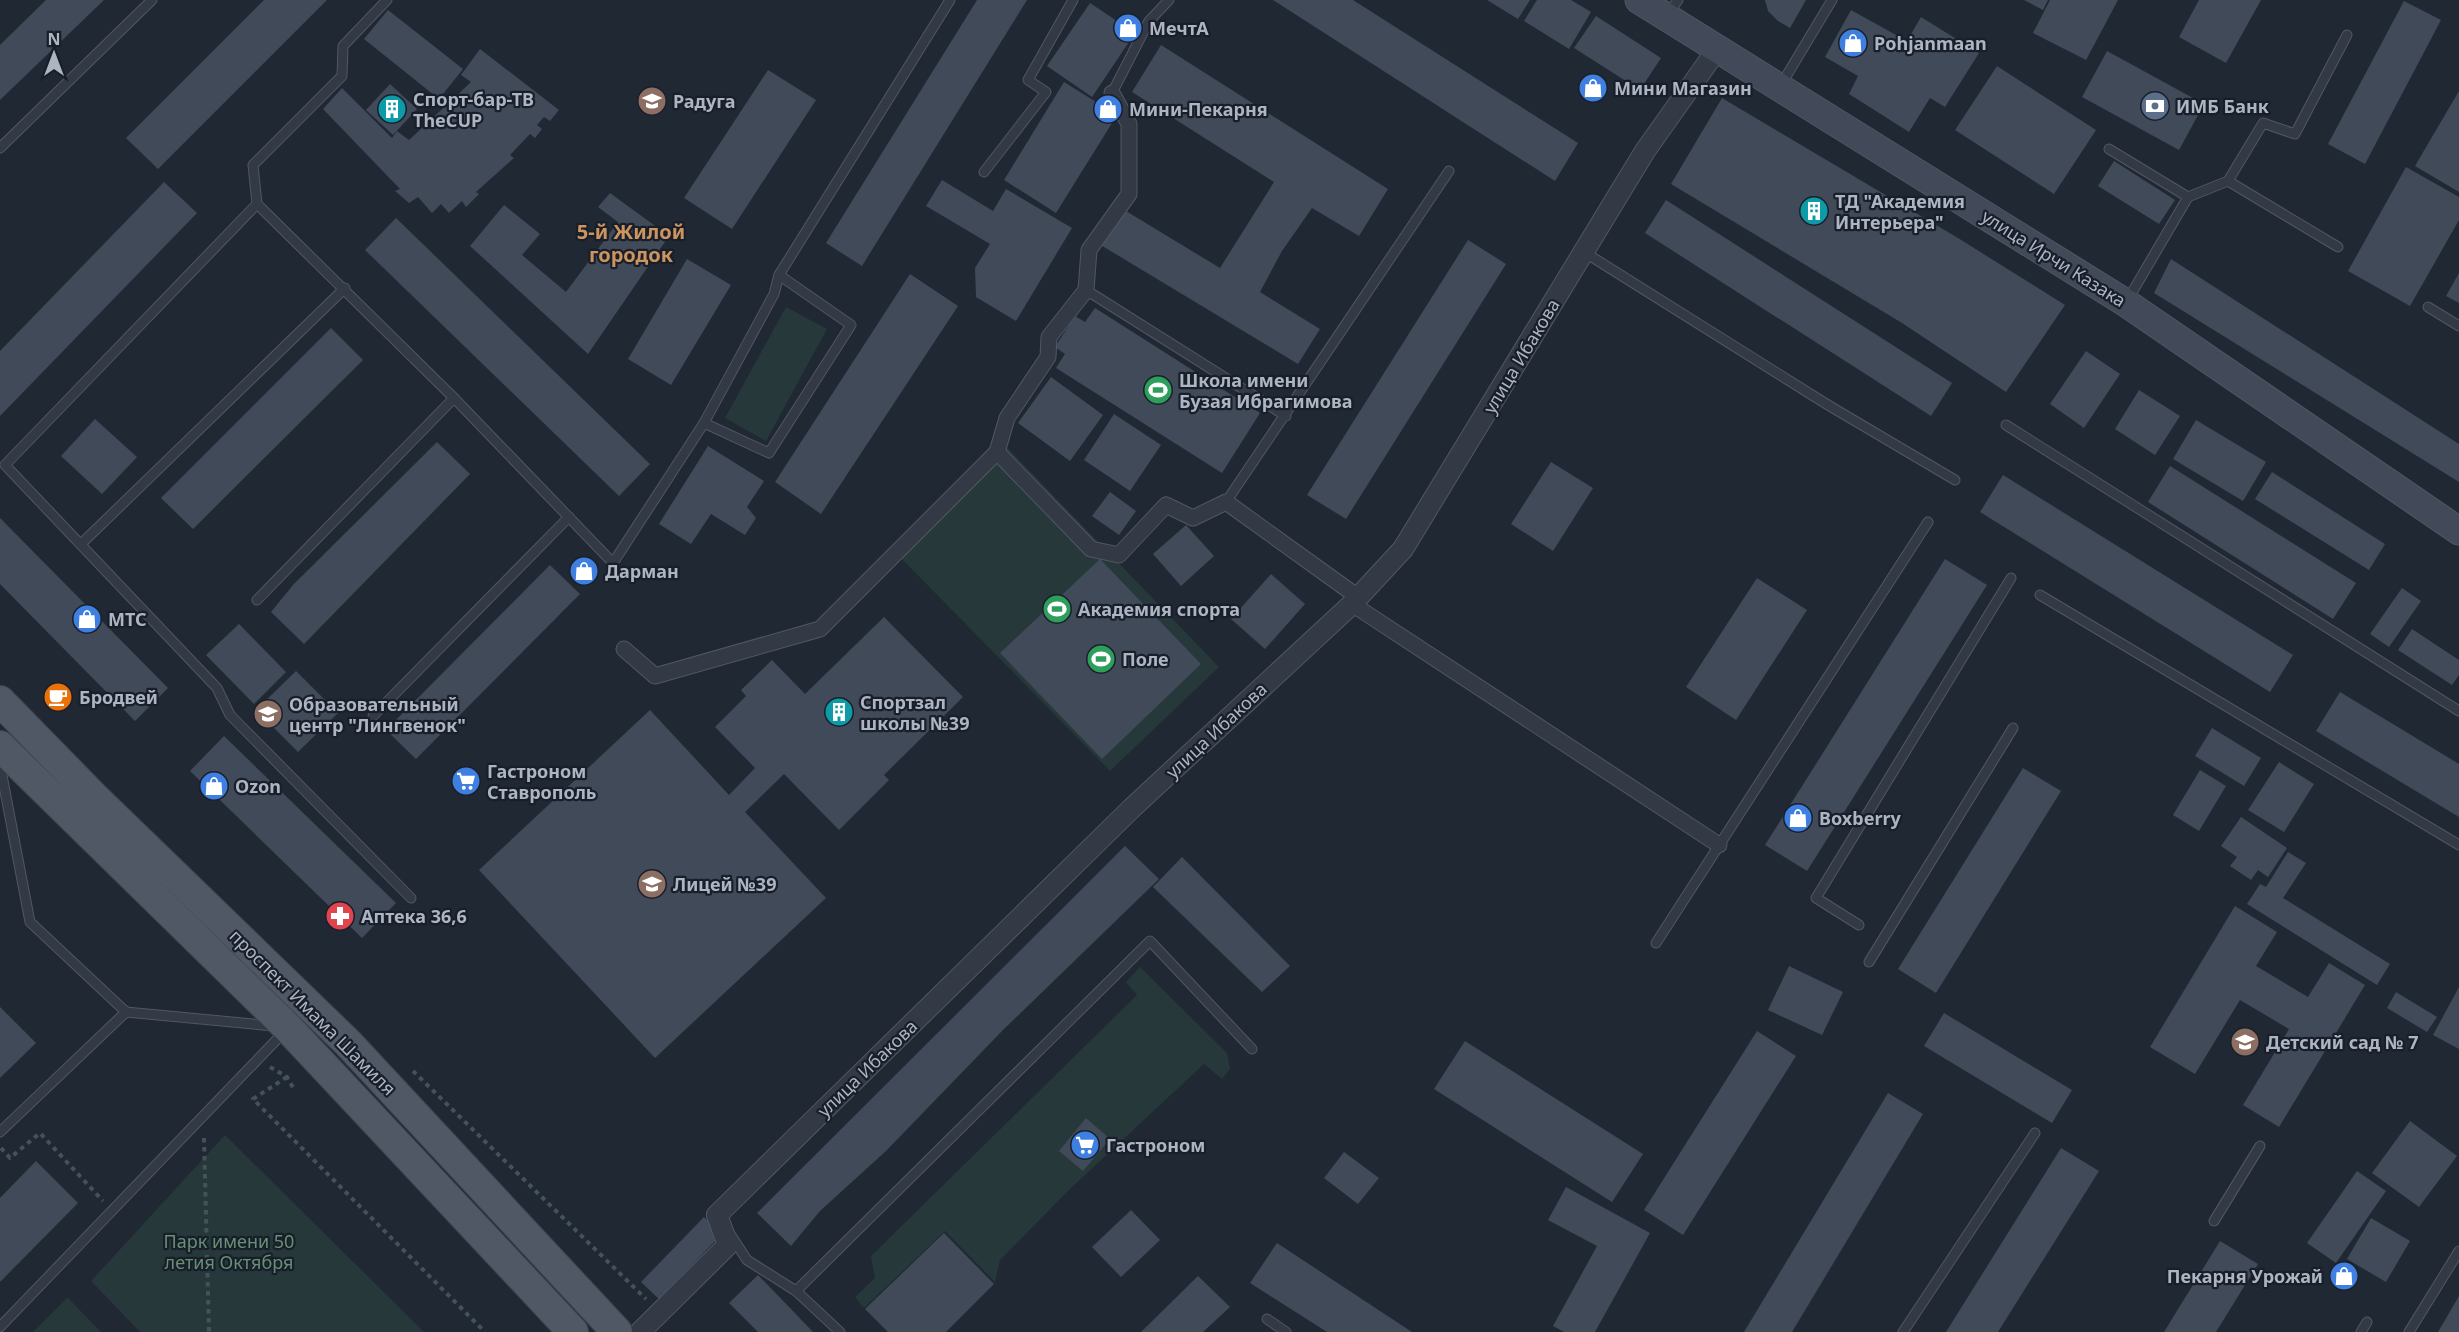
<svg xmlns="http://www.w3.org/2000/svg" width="2459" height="1332" viewBox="0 0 2459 1332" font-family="'Noto Sans',sans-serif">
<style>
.green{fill:#26383a}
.building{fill:#414a59}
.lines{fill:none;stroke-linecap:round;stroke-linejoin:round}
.service-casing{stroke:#515763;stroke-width:11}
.pedestrian-casing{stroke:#515763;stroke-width:17}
.minor-casing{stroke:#515763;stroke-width:22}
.secondary-casing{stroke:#515763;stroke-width:29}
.primary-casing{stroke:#3d434f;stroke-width:32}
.path{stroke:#445357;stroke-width:4;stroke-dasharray:4.5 4.5;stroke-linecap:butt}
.service{stroke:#333a45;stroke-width:9}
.pedestrian{stroke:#333a45;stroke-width:15}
.minor{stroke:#333a45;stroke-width:20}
.secondary{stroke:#424958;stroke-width:27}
.primary{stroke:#515865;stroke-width:30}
.labels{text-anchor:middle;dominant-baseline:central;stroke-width:4.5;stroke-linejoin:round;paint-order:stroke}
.poi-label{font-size:18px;font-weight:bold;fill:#adb4c2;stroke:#191f2a;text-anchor:start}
.street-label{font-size:18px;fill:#adb4c2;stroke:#191f2a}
.park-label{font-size:18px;fill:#679173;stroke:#191f2a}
.neighbourhood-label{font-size:20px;font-weight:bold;fill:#cc955f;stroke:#191f2a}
</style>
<rect width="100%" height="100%" fill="#202834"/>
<!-- green -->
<g class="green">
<polygon points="786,307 827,329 766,441 725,418"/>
<polygon points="998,438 1219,667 1110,771 894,551"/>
<polygon points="1140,967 1227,1053 1230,1069 1222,1079 1204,1064 1071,1188 1000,1260 995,1282 945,1231 864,1308 855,1297 875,1278 871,1256 1137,995 1126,982"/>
<polygon points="225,1135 424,1332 140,1332 91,1281"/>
<polygon points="68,1298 101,1332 33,1332 67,1298"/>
</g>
<!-- building -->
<g class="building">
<polygon points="46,0 104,0 0,100 0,45"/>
<polygon points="264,0 327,0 158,169 126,138"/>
<polygon points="977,0 1027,0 862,266 826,243"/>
<polygon points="1273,0 1353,0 1578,143 1555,181"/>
<polygon points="1487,0 1530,0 1518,19"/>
<polygon points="1537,0 1571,0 1591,12 1569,49 1524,21"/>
<polygon points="1765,0 1806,0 1790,28 1778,21 1768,11"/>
<polygon points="2024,0 2048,0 2043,10"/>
<polygon points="2050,0 2118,0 2086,60 2033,33"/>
<polygon points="2199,0 2261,0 2226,63 2179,37"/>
<polygon points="2404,1 2441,20 2365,164 2328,144"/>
<polygon points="1090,3 1135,33 1092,97 1047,66"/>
<polygon points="388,10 463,69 439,99 364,39"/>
<polygon points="1851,10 1907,41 1921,17 1979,53 1945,107 1930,98 1909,132 1849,94 1858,76 1825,57"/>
<polygon points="1596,16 1661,58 1640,90 1574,48"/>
<polygon points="1161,45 1388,189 1359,236 1312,208 1282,251 1260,292 1320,329 1298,364 1099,244 1121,208 1220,268 1274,182 1132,92"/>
<polygon points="480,49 559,110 550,121 544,117 537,125 542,129 535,138 530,134 510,155 514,158 476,192 479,194 466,207 462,201 449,213 441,204 432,213 418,197 409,203 395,191 400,189 323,109 342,88 392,138 397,131 409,140 471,82 461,75"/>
<polygon points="2107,51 2204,104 2179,150 2082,97"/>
<polygon points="1997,66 2096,130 2054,194 1955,130"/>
<polygon points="768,70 816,100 732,229 684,198"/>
<polygon points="1064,82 1117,115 1056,213 1004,180"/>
<polygon points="390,84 417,109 393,135 366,110"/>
<polygon points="2459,91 2459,192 2415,166"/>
<polygon points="1722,98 1958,238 2065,305 2006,392 1902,323 1671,184"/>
<polygon points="2114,161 2175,200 2159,224 2098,186"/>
<polygon points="2406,167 2459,197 2459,220 2410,306 2348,271"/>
<polygon points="942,180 993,211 1006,189 1072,228 1016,321 976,297 975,268 990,244 926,206"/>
<polygon points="164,182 197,213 0,416 0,351"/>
<polygon points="610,193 669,236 588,354 470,246 504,205 540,234 522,255 566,292 618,222 598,207"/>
<polygon points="1666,200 1952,383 1931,416 1645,233"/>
<polygon points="396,218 650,464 619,496 365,250"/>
<polygon points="1468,240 1506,264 1346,519 1307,495"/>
<polygon points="687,259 731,285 671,385 628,359"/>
<polygon points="2171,259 2459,444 2459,482 2154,293"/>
<polygon points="2459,273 2459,303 2446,296"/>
<polygon points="910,274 958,306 821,514 775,482"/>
<polygon points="1095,308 1260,413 1222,473 1056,368 1065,354 1055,347 1075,316 1085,322"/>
<polygon points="331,328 363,360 193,529 161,498"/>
<polygon points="2086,351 2120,374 2084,428 2050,404"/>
<polygon points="1051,377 1103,415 1070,461 1018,423"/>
<polygon points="2139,390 2180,416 2155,455 2115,429"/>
<polygon points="1114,414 1161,445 1130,491 1084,460"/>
<polygon points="95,419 137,457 102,494 61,456"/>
<polygon points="2196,420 2266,462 2243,501 2173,459"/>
<polygon points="437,442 470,474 304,644 271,612 293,585"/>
<polygon points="708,446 764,481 747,507 756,518 745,535 711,514 691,544 659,524"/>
<polygon points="1551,462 1593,488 1553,551 1511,524"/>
<polygon points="2170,466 2356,583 2333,619 2148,502"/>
<polygon points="2272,472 2385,544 2369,570 2255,499"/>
<polygon points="2003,475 2293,655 2270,692 1980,512"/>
<polygon points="1110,492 1136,511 1119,535 1092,516"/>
<polygon points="0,518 168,688 135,721 0,584"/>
<polygon points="1186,525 1214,556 1181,586 1153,554"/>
<polygon points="1100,559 1201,664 1102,759 1000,653"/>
<polygon points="1945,559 1987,585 1807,871 1765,845"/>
<polygon points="550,565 580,594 416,759 386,730"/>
<polygon points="1271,574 1305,604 1265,649 1231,619"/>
<polygon points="1757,578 1807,610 1736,720 1686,687"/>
<polygon points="2402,588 2421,601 2389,647 2370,634"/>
<polygon points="884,617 963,697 884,775 889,780 839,830 784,774 745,812 826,898 655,1058 479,870 650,710 729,795 755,768 715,727 746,696 741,690 772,660 805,694"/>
<polygon points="239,624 286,672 254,704 206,655"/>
<polygon points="2412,629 2459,660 2459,675 2452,685 2398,650"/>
<polygon points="296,671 338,713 298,752 256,710"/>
<polygon points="2340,692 2459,764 2459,817 2316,731"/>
<polygon points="2212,728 2261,758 2244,786 2195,756"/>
<polygon points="224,736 396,903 362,938 190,771"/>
<polygon points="2279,762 2314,784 2284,832 2248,810"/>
<polygon points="2023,768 2061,791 1936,993 1898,969"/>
<polygon points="2200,770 2226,786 2199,831 2173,815"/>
<polygon points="2241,817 2287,848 2268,877 2258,870 2251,880 2230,866 2237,857 2221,846"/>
<polygon points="1125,846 1159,879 1003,1030 886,1151 820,1211 791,1246 757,1213"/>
<polygon points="2288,852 2306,863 2283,898 2390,964 2377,985 2247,904 2260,884 2266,887"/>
<polygon points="1182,857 1290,966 1262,992 1153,887"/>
<polygon points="2235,906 2277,932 2256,966 2308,997 2329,963 2365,985 2279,1127 2243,1105 2289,1029 2240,1000 2195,1074 2150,1047"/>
<polygon points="1789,966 1843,992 1822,1035 1768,1010"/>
<polygon points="2459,987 2459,1049 2433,1035"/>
<polygon points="2396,992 2437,1017 2427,1032 2387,1008"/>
<polygon points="0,1007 36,1043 0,1078"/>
<polygon points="1944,1013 2072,1090 2052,1123 1924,1046"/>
<polygon points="1757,1031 1796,1056 1683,1235 1644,1210"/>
<polygon points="1465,1041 1643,1154 1612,1202 1434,1089"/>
<polygon points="1888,1093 1923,1114 1792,1332 1744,1332"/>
<polygon points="1086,1118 1110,1139 1083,1171 1059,1151"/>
<polygon points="2410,1121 2457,1156 2419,1207 2372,1173"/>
<polygon points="2061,1148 2099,1171 1998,1332 1946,1332"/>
<polygon points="1344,1152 1379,1178 1358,1204 1324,1178"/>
<polygon points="36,1161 78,1203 0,1282 0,1198"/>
<polygon points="2357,1171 2386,1191 2336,1263 2307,1243"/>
<polygon points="1566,1187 1650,1233 1595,1332 1564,1332 1553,1326 1597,1246 1548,1220"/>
<polygon points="1131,1210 1160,1240 1121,1277 1092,1247"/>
<polygon points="704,1217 722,1234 659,1299 641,1282"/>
<polygon points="2371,1218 2410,1241 2386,1282 2347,1259"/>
<polygon points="944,1233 994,1284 946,1332 888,1332 865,1309"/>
<polygon points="2220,1241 2258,1264 2216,1332 2164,1332"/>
<polygon points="1277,1243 1380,1311 1412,1332 1327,1332 1250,1283"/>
<polygon points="758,1275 791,1309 813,1332 758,1332 729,1303"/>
<polygon points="1198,1276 1230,1307 1203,1332 1141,1332"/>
<polygon points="2459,1296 2459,1332 2438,1332"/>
</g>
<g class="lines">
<!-- service casing -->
<g class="service-casing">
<g id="service">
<polyline points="387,0 343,46 342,76 253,165 257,204 454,398 613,563 704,423 774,294 779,275 950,0"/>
<polyline points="1667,16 1678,0"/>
<polyline points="1781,85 1832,0"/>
<polyline points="1112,93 1149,21 1169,0"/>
<polyline points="0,148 152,0"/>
<polyline points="2109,149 2188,197 2228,181 2338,247"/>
<polyline points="984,172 1046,92 1028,80 1073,0"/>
<polyline points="2228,181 2263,123 2295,134 2347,35"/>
<polyline points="257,204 5,465 217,688 230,715 411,898"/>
<polyline points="1584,252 1828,405 1955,480"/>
<polyline points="1086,290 1286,416"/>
<polyline points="2127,301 2188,197"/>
<polyline points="2428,307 2459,326"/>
<polyline points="704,423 769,453 851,325 779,275"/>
<polyline points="2006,425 2459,711"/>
<polyline points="1226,502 1449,171"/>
<polyline points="81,544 345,288"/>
<polyline points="2040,595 2459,845"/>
<polyline points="257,600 454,398"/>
<polyline points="373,716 569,517"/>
<polyline points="0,765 30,922 126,1012 0,1132"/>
<polyline points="1859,925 1816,898 2011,578"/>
<polyline points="1656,943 1928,522"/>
<polyline points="1869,962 2013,728"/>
<polyline points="126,1012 274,1026"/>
<polyline points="2214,1221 2260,1146"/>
<polyline points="730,1234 747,1260 796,1291 840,1332"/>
<polyline points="796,1291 1150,941 1252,1049"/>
<polyline points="1267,1319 1286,1332"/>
<polyline points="0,1327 285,1031"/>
<polyline points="1903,1332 2035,1133"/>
<polyline points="2361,1332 2367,1322"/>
<polyline points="2409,1332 2459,1251"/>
</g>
</g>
<!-- pedestrian casing -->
<g class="pedestrian-casing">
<g id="pedestrian">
<polyline points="997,452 1007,418 1048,357 1049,337 1086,290 1089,250 1129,194 1129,124 1112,93"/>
<polyline points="1352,604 1719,845"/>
<polyline points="624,649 655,676 820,629 997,452 1091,549 1119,555 1166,505 1193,518 1226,502 1358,597"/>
</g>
</g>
<!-- minor casing -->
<g class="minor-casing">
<polyline id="minor" points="640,1332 728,1245 717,1215 1132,808 1352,604 1403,549 1645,151 1718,48"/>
</g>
<!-- secondary casing -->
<g class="secondary-casing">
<polyline id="secondary" points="1639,0 2126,303 2459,531"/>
</g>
<!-- primary casing -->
<g class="primary-casing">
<g id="primary">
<polyline points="0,701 94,797 348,1043 617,1332"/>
<polyline points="0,746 288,1028 573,1332"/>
</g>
</g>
<!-- path -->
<g class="path">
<polyline points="270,1067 287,1077 295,1091"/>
<polyline points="413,1071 646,1299"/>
<polyline points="287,1077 253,1099 485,1332"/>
<polyline points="204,1138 209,1332"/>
<polyline points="1,1148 10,1158 40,1133 103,1201"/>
</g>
<!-- service -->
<use href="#service" class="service"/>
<!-- pedestrian -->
<use href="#pedestrian" class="pedestrian"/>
<!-- minor -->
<use href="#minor" class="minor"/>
<!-- secondary -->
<use href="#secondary" class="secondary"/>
<!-- primary -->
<use href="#primary" class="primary"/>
</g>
<!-- icons -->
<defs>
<g id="shop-disc" transform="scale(1.5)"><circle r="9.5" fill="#3f7fe0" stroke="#191f2a"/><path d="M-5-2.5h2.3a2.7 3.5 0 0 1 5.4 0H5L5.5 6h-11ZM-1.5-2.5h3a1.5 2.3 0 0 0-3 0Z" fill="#fff"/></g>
<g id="school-disc" transform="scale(1.5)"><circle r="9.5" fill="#8d6e63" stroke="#191f2a"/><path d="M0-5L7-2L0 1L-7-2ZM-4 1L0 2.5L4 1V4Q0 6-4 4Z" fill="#fff"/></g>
<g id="bank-disc" transform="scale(1.5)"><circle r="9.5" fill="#5c6f8a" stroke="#191f2a"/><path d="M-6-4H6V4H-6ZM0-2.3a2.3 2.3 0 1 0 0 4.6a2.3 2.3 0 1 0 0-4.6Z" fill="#fff"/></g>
<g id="building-disc" transform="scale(1.5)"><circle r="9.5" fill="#0f9aa8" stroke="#191f2a"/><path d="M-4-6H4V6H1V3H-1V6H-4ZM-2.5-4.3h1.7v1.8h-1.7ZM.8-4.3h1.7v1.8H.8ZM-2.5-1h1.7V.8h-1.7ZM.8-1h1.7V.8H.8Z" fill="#fff"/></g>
<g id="stadium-disc" transform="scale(1.5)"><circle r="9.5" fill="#2e9e5b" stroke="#191f2a"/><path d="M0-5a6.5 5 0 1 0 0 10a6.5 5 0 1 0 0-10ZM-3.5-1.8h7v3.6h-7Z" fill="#fff"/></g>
<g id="cafe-disc" transform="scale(1.5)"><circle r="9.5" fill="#e8710a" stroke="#191f2a"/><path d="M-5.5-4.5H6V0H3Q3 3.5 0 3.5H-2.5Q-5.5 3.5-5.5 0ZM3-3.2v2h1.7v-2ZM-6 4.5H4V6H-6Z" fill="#fff"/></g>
<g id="supermarket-disc" transform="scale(1.5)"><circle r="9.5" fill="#3f7fe0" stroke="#191f2a"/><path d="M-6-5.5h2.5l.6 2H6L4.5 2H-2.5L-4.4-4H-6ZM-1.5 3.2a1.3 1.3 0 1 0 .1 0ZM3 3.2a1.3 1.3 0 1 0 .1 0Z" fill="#fff"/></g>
<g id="pharmacy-disc" transform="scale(1.5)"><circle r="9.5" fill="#e0444e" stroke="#191f2a"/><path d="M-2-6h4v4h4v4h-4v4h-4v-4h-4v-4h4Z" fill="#fff"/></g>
</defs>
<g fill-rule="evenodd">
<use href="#shop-disc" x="1128" y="28"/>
<use href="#shop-disc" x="1853" y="43"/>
<use href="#shop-disc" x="1593" y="88"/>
<use href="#school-disc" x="652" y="101"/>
<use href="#bank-disc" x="2155" y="106"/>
<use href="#building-disc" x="392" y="109"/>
<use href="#shop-disc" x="1108" y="109"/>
<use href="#building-disc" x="1814" y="211"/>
<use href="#stadium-disc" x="1158" y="390"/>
<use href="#shop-disc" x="584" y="571"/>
<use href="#stadium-disc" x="1057" y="609"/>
<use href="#shop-disc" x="87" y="619"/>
<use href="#stadium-disc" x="1101" y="659"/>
<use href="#cafe-disc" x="58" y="697"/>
<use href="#building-disc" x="839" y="712"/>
<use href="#school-disc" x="268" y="714"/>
<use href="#supermarket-disc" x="466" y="781"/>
<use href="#shop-disc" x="214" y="786"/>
<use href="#shop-disc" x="1798" y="818"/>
<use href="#school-disc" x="652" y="884"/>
<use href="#pharmacy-disc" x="340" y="916"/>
<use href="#school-disc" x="2245" y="1042"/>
<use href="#supermarket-disc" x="1085" y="1145"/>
<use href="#shop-disc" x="2344" y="1276"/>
</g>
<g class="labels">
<!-- poi labels -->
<g class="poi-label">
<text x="1149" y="28">МечтА</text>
<text x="1874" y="43">Pohjanmaan</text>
<text x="1614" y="88">Мини Магазин</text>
<text x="413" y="99">Спорт-бар-ТВ<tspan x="413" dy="21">TheCUP</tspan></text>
<text x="673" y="101">Радуга</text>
<text x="2176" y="106">ИМБ Банк</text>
<text x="1129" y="109">Мини-Пекарня</text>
<text x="1835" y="201">ТД "Академия<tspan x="1835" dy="21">Интерьера"</tspan></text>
<text x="1179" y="380">Школа имени<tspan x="1179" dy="21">Бузая Ибрагимова</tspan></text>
<text x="605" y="571">Дарман</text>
<text x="1078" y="609">Академия спорта</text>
<text x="108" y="619">МТС</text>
<text x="1122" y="659">Поле</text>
<text x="79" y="697">Бродвей</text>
<text x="860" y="702">Спортзал<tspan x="860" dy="21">школы №39</tspan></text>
<text x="289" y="704">Образовательный<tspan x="289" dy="21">центр "Лингвенок"</tspan></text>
<text x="487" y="771">Гастроном<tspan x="487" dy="21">Ставрополь</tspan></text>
<text x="235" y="786">Ozon</text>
<text x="1819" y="818">Boxberry</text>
<text x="673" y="884">Лицей №39</text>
<text x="361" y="916">Аптека 36,6</text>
<text x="2266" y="1042">Детский сад № 7</text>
<text x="1106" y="1145">Гастроном</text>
<text x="2323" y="1276" text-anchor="end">Пекарня Урожай</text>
</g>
<!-- street labels -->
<g class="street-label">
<text transform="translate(2054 258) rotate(32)">улица Ирчи Казака</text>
<text transform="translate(1521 356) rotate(-59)">улица Ибакова</text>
<text transform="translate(1216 730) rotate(-43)">улица Ибакова</text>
<text transform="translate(313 1012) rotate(45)">проспект Имама Шамиля</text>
<text transform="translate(867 1068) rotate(-44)">улица Ибакова</text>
</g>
<!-- park labels -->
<g class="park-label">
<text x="229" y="1241">Парк имени 50<tspan x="229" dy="21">летия Октября</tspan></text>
</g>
<!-- neighbourhood labels -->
<g class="neighbourhood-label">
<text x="631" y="231">5-й Жилой<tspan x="631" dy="23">городок</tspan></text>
</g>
</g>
<!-- north arrow -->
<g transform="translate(54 54)" stroke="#191f2a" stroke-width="4.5" paint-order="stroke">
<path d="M0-4.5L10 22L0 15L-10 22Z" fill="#adb4c2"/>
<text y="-9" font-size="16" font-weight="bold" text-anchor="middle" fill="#adb4c2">N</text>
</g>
</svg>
